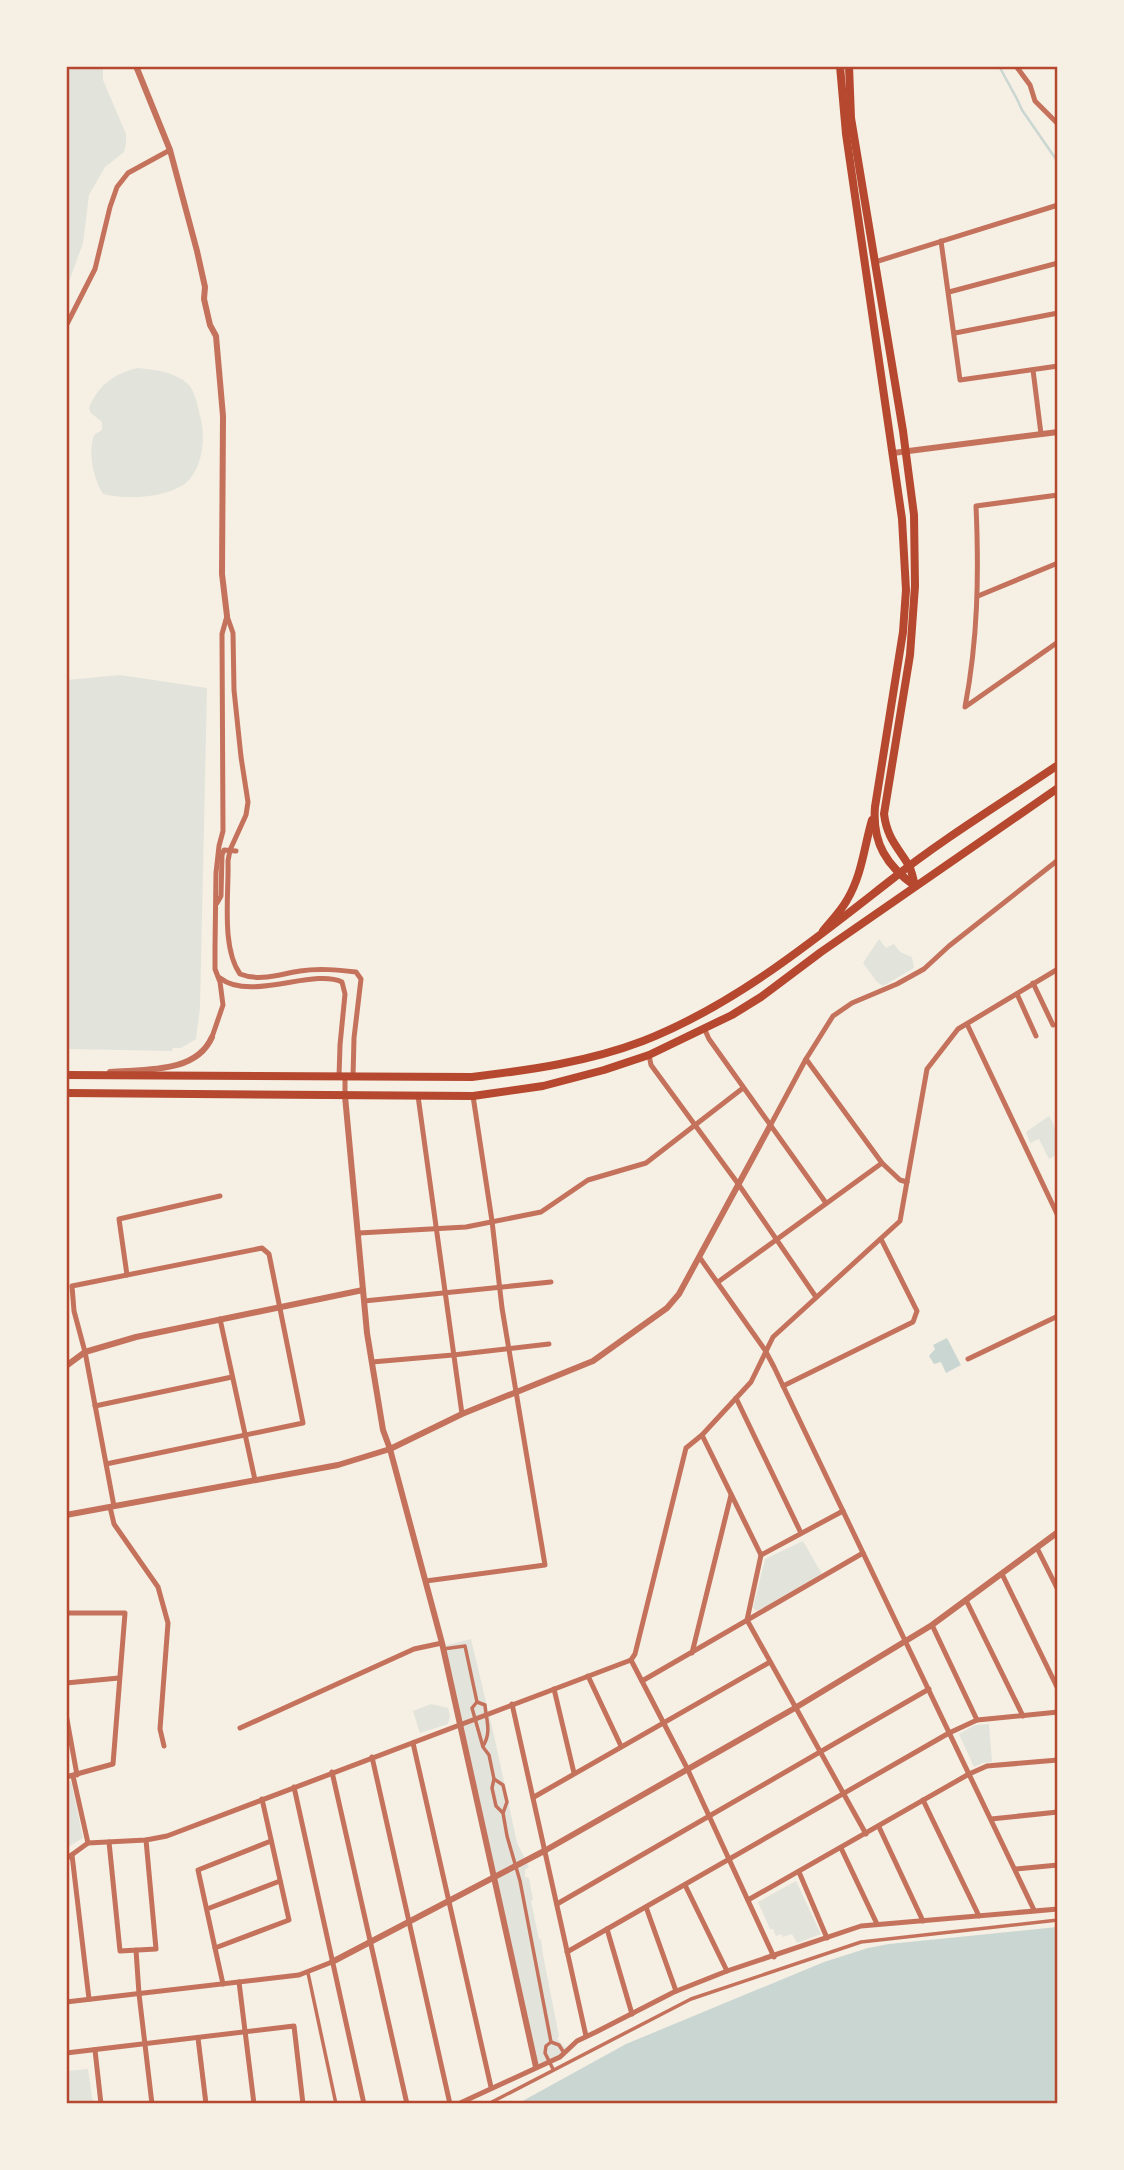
<svg xmlns="http://www.w3.org/2000/svg" width="1124" height="2170" viewBox="0 0 1124 2170" font-family="'Alegreya Sans',sans-serif">
<style>
.green{fill:#e2e4dc}
.water{fill:#c9d6d2}
.lines{fill:none;stroke-linecap:round;stroke-linejoin:round}
.stream{stroke:#c9d6d2;stroke-width:2.5}
.pedestrian{stroke:#c5725c;stroke-width:3.5}
.minor{stroke:#c5725c;stroke-width:5}
.tertiary{stroke:#c5725c;stroke-width:6}
.primary{stroke:#b5482f;stroke-width:8}
.trunk{stroke:#b5482f;stroke-width:8}
.neatline{fill:none;stroke:#b5482f;stroke-width:2.5}
</style>
<rect width="100%" height="100%" fill="#f6efe4"/>
<!-- green -->
<g class="green">
<polygon points="67,66 103,67 103,80 126,134 126,144 124,152 105,167 89,195 83,243 67,287"/>
<path d="M 138,368 C 156,370 176,372 189,385 C 195,392 198,406 200,416 C 206,436 203,467 187,482 C 169,498 125,500 103,494 C 93,477 88,454 94,435 L 102,430 L 102,422 L 91,413 L 89,408 C 98,385 115,373 138,368 Z"/>
<polygon points="120,675 207,688 200,1008 196,1039 181,1048 173,1048 172,1051 67,1049 67,680"/>
<polygon points="879,939 886,948 894,944 900,952 912,957 914,968 883,986 877,982 863,963"/>
<path d="M 1049,1116 C 1056,1127 1058,1141 1057,1154 L 1049,1159 L 1039,1139 L 1030,1143 L 1026,1132 Z"/>
<polygon points="803,1541 822,1574 757,1611 753,1608 765,1559"/>
<polygon points="471,1639 495,1740 517,1843 529,1867 525,1870 525,1877 529,1878 533,1900 531,1901 539,1939 541,1940 543,1955 559,2036 557,2039 568,2050 536,2067 443,1646"/>
<polygon points="431,1704 448,1708 450,1716 448,1724 420,1733 413,1711"/>
<polygon points="989,1724 992,1762 982,1763 974,1767 959,1734 975,1725"/>
<polygon points="71,1781 83,1838 68,1847 67,1782"/>
<polygon points="796,1881 821,1934 797,1943 792,1934 783,1937 781,1934 776,1936 773,1929 770,1929 758,1902"/>
<polygon points="88,2069 93,2103 67,2103 67,2071"/>
</g>
<!-- water -->
<g class="water">
<polygon points="947,1338 961,1365 946,1373 941,1362 934,1364 929,1356 935,1349 933,1345"/>
<polygon points="1057,1927 1057,2103 519,2103 626,2044 824,1962 868,1948 889,1944"/>
</g>
<g class="lines">
<!-- stream -->
<polyline class="stream" points="999,66 1017,99 1022,110 1058,162"/>
<!-- pedestrian -->
<g class="pedestrian">
<polyline points="443,1649 465,1646 477,1702 472,1708 483,1747 489,1755 494,1779 492,1788 496,1806 503,1813 507,1836 520,1881 551,2042 546,2046 545,2053 553,2069"/>
<path d="M 477,1702 L 485,1705 C 486,1720 492,1732 483,1746"/>
<polyline points="494,1779 503,1785 507,1802 503,1813"/>
<polyline points="308,1973 336,2104"/>
<polyline points="551,2042 559,2045 564,2053"/>
<polyline points="488,2104 691,1999 861,1942 1058,1920"/>
</g>
<!-- minor -->
<g class="minor">
<polyline points="1016,66 1030,85 1035,101 1058,124"/>
<polyline points="941,241 960,380 1058,366"/>
<polyline points="875,262 1058,205"/>
<polyline points="949,292 1058,263"/>
<polyline points="66,326 95,269 110,207 117,187 128,173 170,150"/>
<polyline points="955,333 1058,313"/>
<polyline points="1033,370 1041,434"/>
<path d="M 1058,495 L 976,506 C 979,574 978,639 965,707 L 1058,642"/>
<polyline points="978,596 1058,563"/>
<path d="M 227,616 L 233,633 L 234,690 L 241,757 L 248,802 L 246,815 L 230,850 L 228,861 C 229,894 221,947 240,974 C 260,982 280,974 300,971 C 319,968 338,970 356,972 L 361,979 L 354,1038 L 353,1077"/>
<polyline points="217,903 221,896 222,855 224,850 236,851"/>
<path d="M 220,978 C 250,1002 313,968 342,982 L 345,994 L 340,1045 L 339,1077"/>
<polyline points="1033,983 1053,1025"/>
<polyline points="1017,994 1036,1036"/>
<polyline points="967,1024 1058,1216"/>
<polyline points="704,1028 709,1039 826,1203"/>
<polyline points="212,1037 223,1005 220,982 215,969 215,948 216,873 219,846 223,831 222,634 227,616"/>
<polyline points="649,1055 651,1065 739,1185 816,1297"/>
<polyline points="345,1096 345,1077"/>
<polyline points="418,1096 462,1414"/>
<polyline points="770,1126 806,1059 833,1016 852,1003 897,984 924,969 949,946 1058,860"/>
<polyline points="882,1163 900,1180 907,1182"/>
<polyline points="359,1233 466,1227 541,1212 588,1180 646,1163 743,1088"/>
<polyline points="700,1258 765,1350 774,1367 1034,1910"/>
<polyline points="127,1275 119,1219 220,1196"/>
<polyline points="718,1282 882,1163 806,1059"/>
<polyline points="364,1301 551,1282"/>
<polyline points="220,1319 255,1480"/>
<polyline points="968,1359 1058,1316"/>
<polyline points="372,1362 453,1355 549,1344"/>
<polyline points="783,1386 913,1322 917,1311 881,1239"/>
<polyline points="736,1398 801,1533"/>
<polyline points="95,1406 232,1377"/>
<polyline points="702,1435 761,1555 747,1620 866,1834"/>
<polyline points="106,1464 303,1423 269,1254 262,1248 72,1286 74,1311 85,1352 86,1357 113,1501 114,1506"/>
<polyline points="110,1507 114,1524 158,1587 168,1623 160,1729 164,1746"/>
<polyline points="1037,1548 1058,1590"/>
<polyline points="761,1555 843,1511"/>
<polyline points="1002,1574 1058,1689"/>
<polyline points="426,1581 545,1565 502,1308 492,1221 473,1096"/>
<polyline points="966,1600 1023,1716"/>
<polyline points="66,1613 125,1613 113,1764 66,1777"/>
<polyline points="932,1625 977,1720"/>
<polyline points="692,1653 731,1495"/>
<polyline points="631,1660 687,1768 774,1957"/>
<polyline points="588,1676 621,1746"/>
<polyline points="642,1681 863,1553"/>
<polyline points="66,1683 119,1678"/>
<polyline points="554,1689 574,1773"/>
<polyline points="512,1704 586,2036"/>
<polyline points="66,1714 77,1775"/>
<polyline points="240,1728 414,1649 442,1643"/>
<polyline points="413,1743 491,2087"/>
<polyline points="372,1757 450,2104"/>
<polyline points="332,1772 407,2104"/>
<polyline points="73,1776 88,1843"/>
<polyline points="294,1787 364,2104"/>
<polyline points="534,1797 770,1662"/>
<polyline points="923,1800 979,1916"/>
<polyline points="991,1819 1058,1812"/>
<polyline points="879,1827 923,1921"/>
<polyline points="109,1842 120,1951 156,1949 146,1840"/>
<polyline points="841,1848 877,1924"/>
<polyline points="72,1855 89,1999"/>
<polyline points="66,1859 88,1843 146,1840 167,1836 631,1660 635,1654 686,1448 702,1435 751,1382 773,1337 900,1221 927,1069 958,1029 1058,969"/>
<polyline points="1015,1869 1058,1865"/>
<polyline points="799,1872 827,1938"/>
<polyline points="685,1885 727,1971"/>
<polyline points="748,1900 969,1774 987,1766 1058,1760"/>
<polyline points="557,1904 929,1689"/>
<polyline points="646,1907 676,1991"/>
<polyline points="207,1909 280,1881"/>
<polyline points="607,1929 632,2014"/>
<polyline points="215,1948 198,1870 271,1841"/>
<polyline points="136,1950 139,1994 152,2104"/>
<polyline points="567,1952 949,1733 977,1720 1058,1712"/>
<polyline points="239,1982 254,2104"/>
<polyline points="223,1984 215,1948 289,1920 262,1799"/>
<polyline points="66,2002 299,1975 332,1962"/>
<polyline points="198,2038 206,2104"/>
<polyline points="95,2050 101,2104"/>
<polyline points="66,2053 294,2026 303,2104"/>
<polyline points="458,2104 560,2057 577,2041 596,2032 674,1992 727,1971 861,1926 1058,1909"/>
</g>
<!-- tertiary -->
<g class="tertiary">
<polyline points="136,66 170,150 197,251 205,287 204,299 210,325 216,336 223,416 222,574 227,616"/>
<polyline points="893,453 1058,432"/>
<path d="M 110,1072 C 144,1069 196,1074 212,1037"/>
<polyline points="345,1096 367,1333 383,1430 390,1449 442,1643 536,2067"/>
<polyline points="66,1366 85,1352 136,1337 363,1290"/>
<polyline points="66,1515 338,1465 390,1449 462,1414 593,1361 667,1308 679,1294 770,1126"/>
<polyline points="332,1962 546,1850 795,1708 932,1625 1058,1532"/>
</g>
<!-- primary -->
<g class="primary">
<path d="M 840,66 L 846,134 L 902,519 L 906,590 L 903,632 L 875,807 C 872,843 887,866 915,886"/>
<path d="M 849,66 L 851,118 L 903,431 L 914,515 L 915,586 L 910,655 L 884,814 C 887,837 896,845 908,864 C 912,870 913,879 915,886"/>
<path d="M 823,931 C 831,921 841,911 847,900 C 862,875 864,847 872,820"/>
</g>
<!-- trunk -->
<g class="trunk">
<path d="M 66,1075 L 472,1077 C 530,1070 588,1062 643,1041 C 735,1005 814,940 891,880 C 944,838 1002,803 1058,765"/>
<polyline points="66,1093 473,1096 543,1086 604,1070 649,1055 732,1015 761,997 821,952 1058,788"/>
</g>
</g>
<!-- border -->
<rect width="1124" height="2170" fill="none" stroke="#f6efe4" stroke-width="136"/>
<rect x="68" y="68" width="988" height="2034" class="neatline"/>
</svg>
